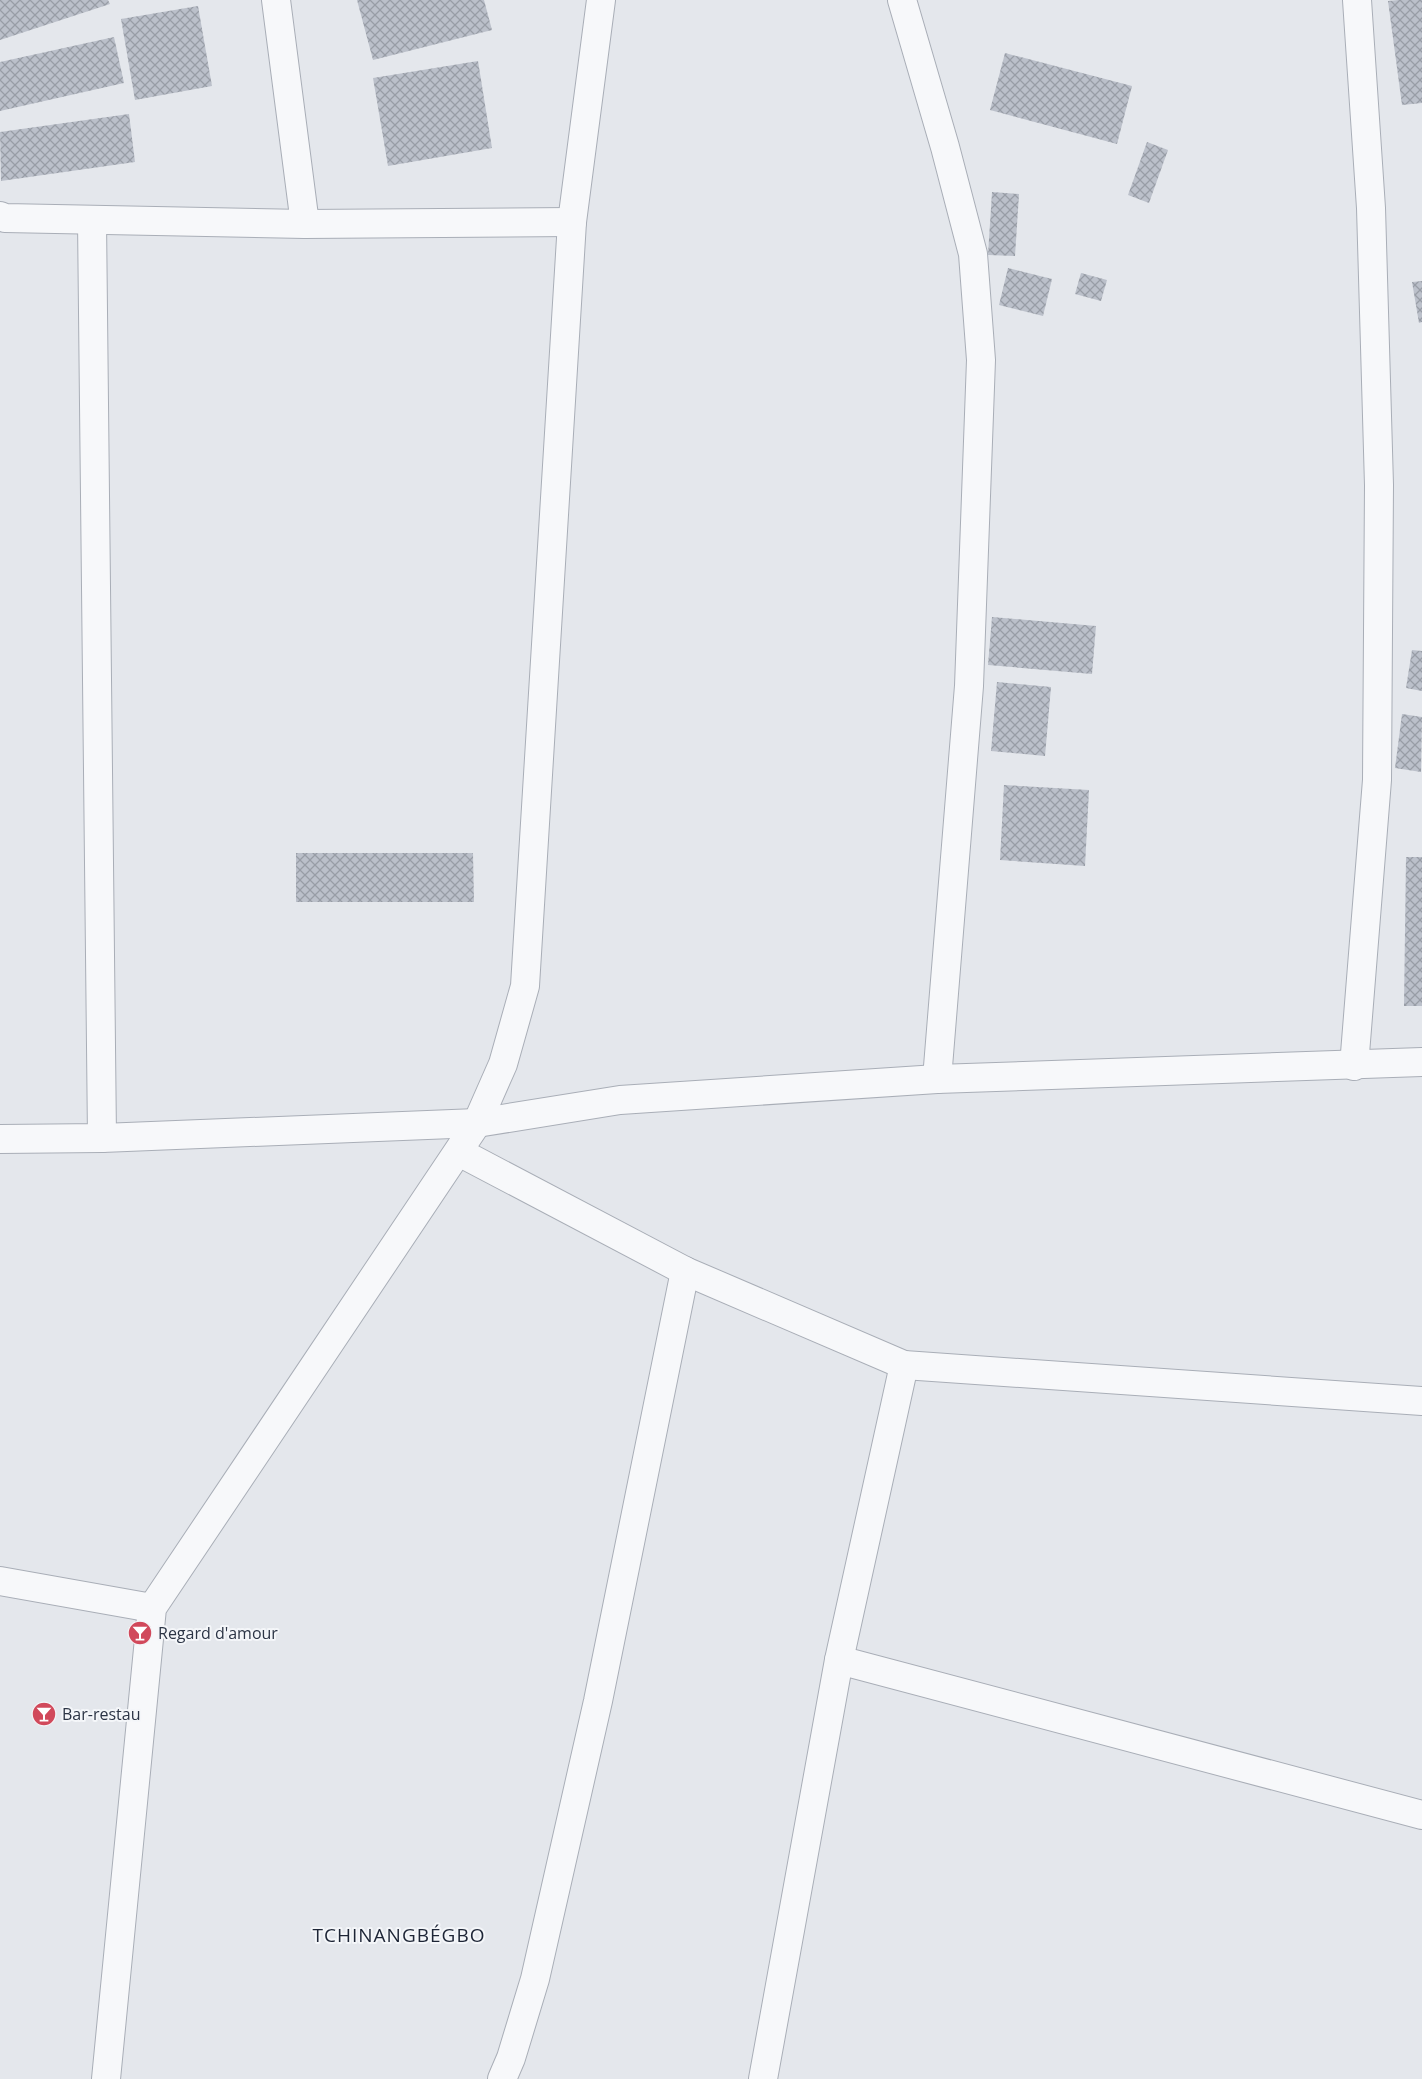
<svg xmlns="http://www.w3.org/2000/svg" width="1422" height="2079" viewBox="0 0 1422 2079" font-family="'Open Sans',sans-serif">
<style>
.building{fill:url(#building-cross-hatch)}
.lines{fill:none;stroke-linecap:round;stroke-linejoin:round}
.street-casing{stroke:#a9aeb7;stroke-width:30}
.street{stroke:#f7f8fa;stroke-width:28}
.labels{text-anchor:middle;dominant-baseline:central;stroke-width:4;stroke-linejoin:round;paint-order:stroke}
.poi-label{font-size:16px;fill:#2b3445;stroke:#f4f6f9;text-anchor:start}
.quarter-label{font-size:19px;letter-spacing:1px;fill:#1d2536;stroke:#f4f6f9}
</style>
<defs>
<pattern id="building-cross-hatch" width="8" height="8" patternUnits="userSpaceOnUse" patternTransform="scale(1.25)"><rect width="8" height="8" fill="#bbc0ca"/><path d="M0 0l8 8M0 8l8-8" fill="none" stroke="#989da6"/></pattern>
</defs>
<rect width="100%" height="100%" fill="#e4e7ec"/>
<!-- building -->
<g class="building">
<polygon points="0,0 108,0 110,4 0,40"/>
<polygon points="357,0 484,0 492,30 373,60"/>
<polygon points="1398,0 1422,0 1422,103 1402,105 1388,1"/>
<polygon points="198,6 212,86 135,100 121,19"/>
<polygon points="114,37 124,83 0,111 0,62"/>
<polygon points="1005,53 1132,86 1117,144 990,110"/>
<polygon points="478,61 492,148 388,166 373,78"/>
<polygon points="129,114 135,162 1,181 0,132"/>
<polygon points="1147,142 1168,150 1149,203 1128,195"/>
<polygon points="992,192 1019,194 1015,256 988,255"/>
<polygon points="1008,268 1052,279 1043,316 999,305"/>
<polygon points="1081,273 1107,280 1101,301 1075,294"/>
<polygon points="1422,281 1422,322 1419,323 1412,282"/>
<polygon points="992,617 1096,626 1092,674 988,665"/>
<polygon points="1412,650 1422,651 1422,691 1406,688"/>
<polygon points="997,682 1051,687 1045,756 991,751"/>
<polygon points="1402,714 1422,717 1421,772 1395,768"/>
<polygon points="1004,785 1089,790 1085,866 1000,860"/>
<polygon points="296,853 473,853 474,902 296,902"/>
<polygon points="1406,857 1422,857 1422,1006 1404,1006"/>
</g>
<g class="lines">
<!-- street casing -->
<g class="street-casing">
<g id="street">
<polyline points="276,0 305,224"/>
<polyline points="902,0 945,147 973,254 981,360 969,686 937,1079"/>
<polyline points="0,216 5,218 305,224 572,222"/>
<polyline points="92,220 102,1138"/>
<polyline points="1354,1066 1377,780 1379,485 1371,208 1357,0"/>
<polyline points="0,1139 102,1138 477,1123 620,1100 937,1079 1422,1062"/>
<polyline points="459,1152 685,1271 904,1365 1422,1401"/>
<polyline points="0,1581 152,1608"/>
<polyline points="839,1660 1422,1815"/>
<polyline points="106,2079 152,1608 477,1123 503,1064 525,986 572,222 601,0"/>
<polyline points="502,2079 511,2058 535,1979 598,1701 685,1271"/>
<polyline points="763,2079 839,1660 904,1365"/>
</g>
</g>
<!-- street -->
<use href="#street" class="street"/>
</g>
<!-- icons -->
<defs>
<g id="bar-disc" transform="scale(1.25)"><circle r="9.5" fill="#d1495b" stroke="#f4f6f9"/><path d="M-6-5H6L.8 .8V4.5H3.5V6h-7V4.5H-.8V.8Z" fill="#fff"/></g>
</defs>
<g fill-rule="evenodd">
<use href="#bar-disc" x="140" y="1633"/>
<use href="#bar-disc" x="44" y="1714"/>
</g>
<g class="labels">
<!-- poi labels -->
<g class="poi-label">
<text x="158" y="1633">Regard d'amour</text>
<text x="62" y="1714">Bar-restau</text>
</g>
<!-- quarter labels -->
<g class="quarter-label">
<text x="399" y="1935">TCHINANGBÉGBO</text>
</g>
</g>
</svg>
